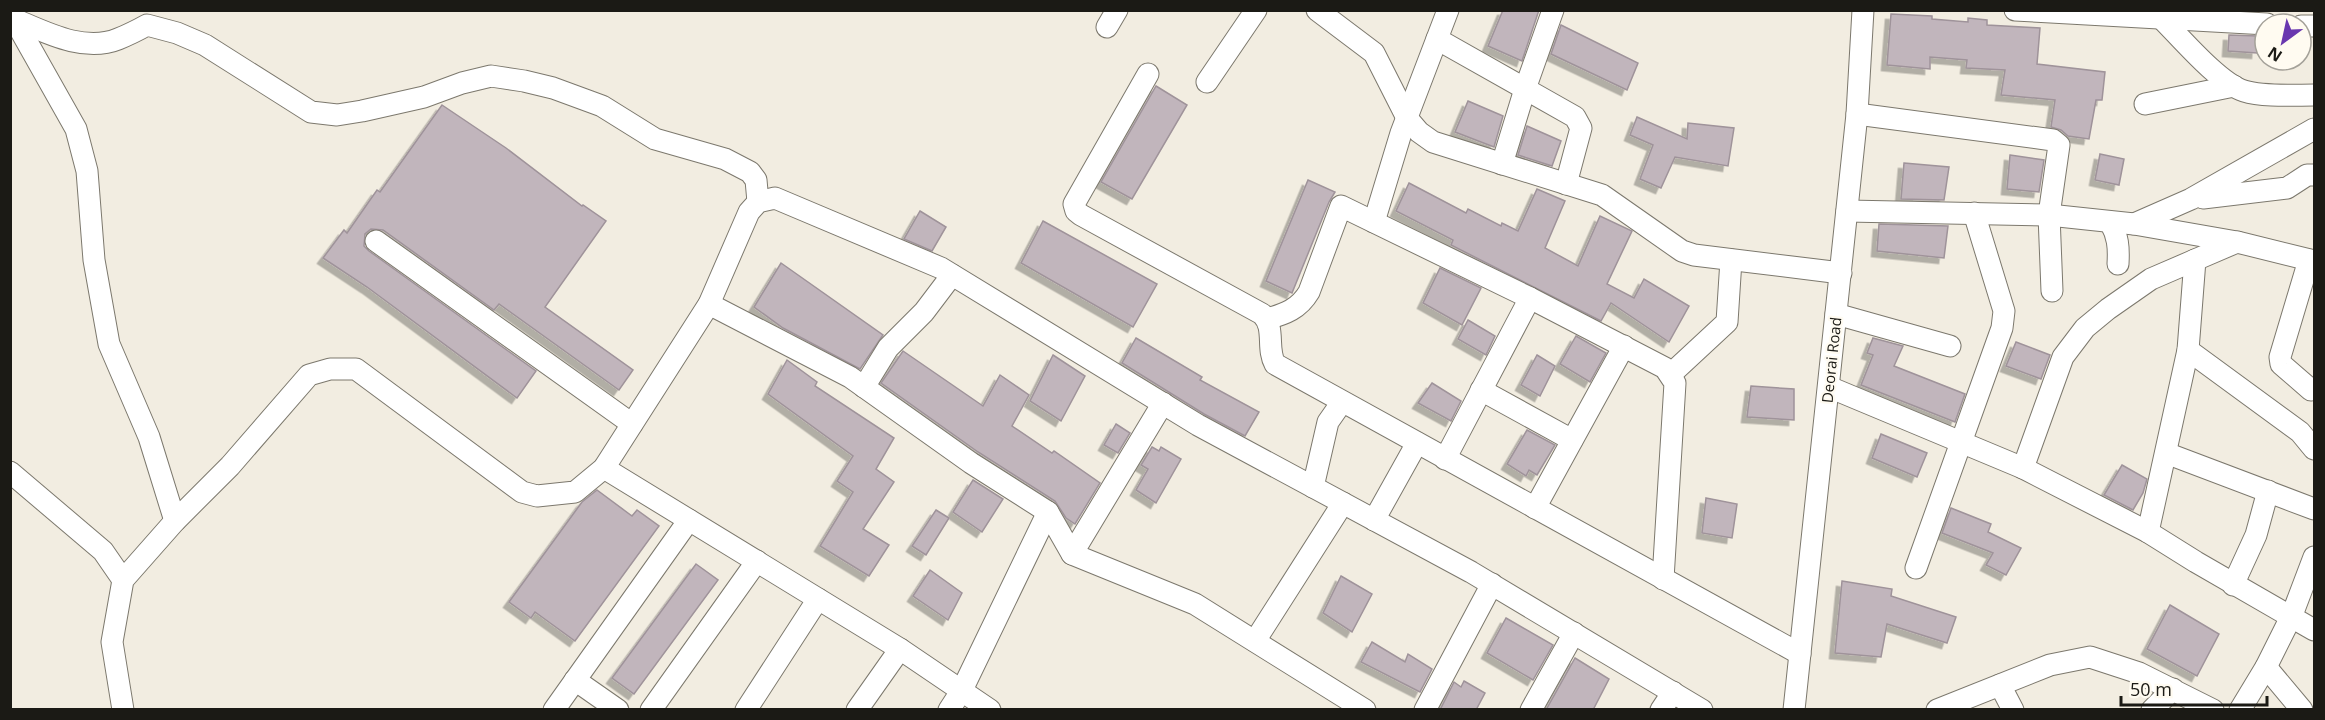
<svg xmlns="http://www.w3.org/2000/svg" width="2325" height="720" viewBox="0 0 2325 720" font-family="'Open Sans',sans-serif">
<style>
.building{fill:#c1b5bc;stroke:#9f939a;stroke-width:1.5;filter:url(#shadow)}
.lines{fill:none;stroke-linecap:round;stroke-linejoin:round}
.minor-casing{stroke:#7c786d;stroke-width:23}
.minor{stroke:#fff;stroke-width:21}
.labels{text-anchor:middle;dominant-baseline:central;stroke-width:4.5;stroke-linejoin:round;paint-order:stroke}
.street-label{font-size:15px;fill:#1b1a15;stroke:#fffbf1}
</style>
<defs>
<filter id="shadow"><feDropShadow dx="-5.5" dy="5.5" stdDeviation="0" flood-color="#0004"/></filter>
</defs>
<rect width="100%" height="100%" fill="#f2ede1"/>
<!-- building -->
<g class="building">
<polygon points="1503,10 1539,10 1522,61 1488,46"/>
<polygon points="1891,14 1932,16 1932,19 1968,22 1968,18 1987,20 1987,25 2040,28 2037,64 2105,72 2102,100 2096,100 2089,139 2068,136 2061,130 2051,127 2055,100 2001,95 2005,70 1966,68 1967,60 1930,57 1930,69 1887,65"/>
<polygon points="1561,25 1638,63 1627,90 1551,54"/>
<polygon points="2229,35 2258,36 2257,53 2228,51"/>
<polygon points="1156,86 1187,105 1132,199 1101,182"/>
<polygon points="1468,101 1503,116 1494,147 1455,132"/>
<polygon points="442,105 506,148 582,206 583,205 606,221 545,307 633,370 619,390 499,304 494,310 383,230 371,229 365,234 364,246 369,251 536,371 517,398 367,287 323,258 344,230 347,233 377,190 380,192"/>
<polygon points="1637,117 1687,139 1688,123 1734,128 1728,166 1675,157 1661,188 1640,179 1653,145 1630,135"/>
<polygon points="1527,126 1561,141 1552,166 1518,155"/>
<polygon points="2100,154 2124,159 2119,185 2095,180"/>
<polygon points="2010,155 2044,160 2039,192 2007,189"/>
<polygon points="1904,163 1949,167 1944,200 1901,199"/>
<polygon points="1308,180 1335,192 1329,202 1292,293 1266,281"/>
<polygon points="1409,183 1466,213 1468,209 1501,226 1502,223 1518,231 1537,189 1565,201 1545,248 1578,266 1600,216 1632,231 1607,284 1634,298 1644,279 1689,306 1669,342 1611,303 1601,321 1451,245 1453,240 1396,211"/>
<polygon points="920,211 946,227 932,251 904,239"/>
<polygon points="1043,221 1157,284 1133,327 1021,263"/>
<polygon points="1879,224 1948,226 1944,258 1877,251"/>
<polygon points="781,263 883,335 860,369 783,328 754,307"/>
<polygon points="1440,268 1481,288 1462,325 1423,303"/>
<polygon points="1468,320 1495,336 1486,355 1458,339"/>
<polygon points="1576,336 1606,353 1590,382 1560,364"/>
<polygon points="1136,338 1202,377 1200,380 1259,412 1245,436 1204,414 1122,363"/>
<polygon points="1873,338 1903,346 1894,366 1965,394 1955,422 1861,385 1873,355 1867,353"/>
<polygon points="2016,342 2050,355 2041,379 2006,366"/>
<polygon points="903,351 983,406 1000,375 1029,395 1012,426 1052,453 1054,451 1100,483 1075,524 1066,518 1055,501 978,452 881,383"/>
<polygon points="1053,355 1085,376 1061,421 1030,401"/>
<polygon points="1537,355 1555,366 1540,396 1521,385"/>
<polygon points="787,360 817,382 815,386 894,438 876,469 894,482 863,529 889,545 869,576 820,546 853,492 837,481 853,456 768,394"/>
<polygon points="1432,383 1461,401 1451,421 1418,403"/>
<polygon points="1751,386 1794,389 1794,420 1747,417"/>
<polygon points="1116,424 1130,433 1118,453 1104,445"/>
<polygon points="1527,430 1555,445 1537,475 1529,470 1526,476 1507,464"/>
<polygon points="1881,434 1927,453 1917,477 1872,458"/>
<polygon points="1152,447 1159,451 1161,447 1181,459 1156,503 1136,490 1148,469 1141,465"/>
<polygon points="2122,465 2147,479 2143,493 2133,510 2104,495"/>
<polygon points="973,480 1003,499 982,532 953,512"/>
<polygon points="597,490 632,516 637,510 659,526 575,641 535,612 531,618 509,602 582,502"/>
<polygon points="1706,498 1737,504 1732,538 1702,533"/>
<polygon points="1951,508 1991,524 1988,532 2021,548 2006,575 1986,565 1993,553 1942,533"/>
<polygon points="936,510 949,518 926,555 912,546"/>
<polygon points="696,564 718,580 634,694 612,678"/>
<polygon points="930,570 962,593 948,620 913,596"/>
<polygon points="1341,576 1372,594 1352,632 1323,613"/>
<polygon points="1842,581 1892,589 1891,596 1956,617 1947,643 1887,624 1881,657 1835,653"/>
<polygon points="2170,605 2219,634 2197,676 2147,649"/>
<polygon points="1506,618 1553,645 1533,680 1487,653"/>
<polygon points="1372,642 1405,662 1408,654 1432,669 1420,692 1361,662"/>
<polygon points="1575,658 1609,679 1593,710 1546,710"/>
<polygon points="1464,681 1485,693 1476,710 1440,710 1454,682 1461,687"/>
</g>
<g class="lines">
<!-- minor casing -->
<g class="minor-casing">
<g id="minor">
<polyline points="1317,10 1374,53 1407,118 1419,132 1433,142 1602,195 1682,251 1694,255 1841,273"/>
<polyline points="2015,10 2267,24"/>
<path d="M 10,15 L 14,19 C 45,32 84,53 118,39 C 128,35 138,30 147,25 L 177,33 L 205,45 L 311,112 L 337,115 L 362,111 L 424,97 L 462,83 L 491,76 L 524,81 L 553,88 L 602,106 L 655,139 L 725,159 L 750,172 L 756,180 L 758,202"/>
<polyline points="14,19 76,129 87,171 94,260 109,344 149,437 175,521"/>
<path d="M 2162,19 C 2181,38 2219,83 2244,91 C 2263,97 2294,95 2314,95"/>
<polyline points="2301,26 2314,26"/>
<polyline points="1107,27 1117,10"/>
<polyline points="1437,39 1575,117 1581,128 1566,184"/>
<path d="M 1148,74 L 1074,204 L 1076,211 L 1081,215 L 1262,314 C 1276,328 1266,348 1275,364 L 1800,654"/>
<polyline points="1207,82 1256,10"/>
<polyline points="2145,104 2234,86"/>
<polyline points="1857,114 2053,140 2059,145 2049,215 2052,291"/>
<polyline points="1502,164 1525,89 1553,10"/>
<polyline points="2203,198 2287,188 2307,175 2314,175"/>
<polyline points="1847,211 2049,215 2134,224 2237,242 2314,261"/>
<polyline points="1374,222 1401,133 1448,10"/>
<path d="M 2110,222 C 2118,236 2119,247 2118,264"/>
<polyline points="2134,224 2191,199 2314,129"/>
<polyline points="376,241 632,424"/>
<polyline points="2309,260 2280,357 2281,364 2311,390"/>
<polyline points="709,304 850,377 971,463 1048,512 1072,554 1195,604 1365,710"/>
<polyline points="1836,314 1950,346"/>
<path d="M 1267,319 C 1285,314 1299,309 1309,292 L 1341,206 L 1530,298 L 1665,368 L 1675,383 L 1663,579"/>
<polyline points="2188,350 2300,432 2314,449"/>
<polyline points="1671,374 1727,322 1731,260"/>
<polyline points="864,387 888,348 924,312 952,275"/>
<polyline points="1829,387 2023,468 2148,532 2196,562 2314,630"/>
<polyline points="1481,390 1572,440"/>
<polyline points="2166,453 2314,509"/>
<polyline points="1445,459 1530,298"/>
<polyline points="604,468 900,649 990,710"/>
<polyline points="2023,468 2063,357 2085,328 2108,309 2151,279 2195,260"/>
<polyline points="10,472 103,551 123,580"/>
<polyline points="1313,487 1328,422 1342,402"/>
<polyline points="1535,508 1624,346"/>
<polyline points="1374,520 1417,443"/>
<polyline points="2148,532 2188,350 2195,260 2237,242"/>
<polyline points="1072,554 1163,403"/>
<polyline points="1916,568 2002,328 2004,311 1974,213"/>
<polyline points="2233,585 2256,535 2268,491"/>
<polyline points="1255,641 1343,503"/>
<polyline points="2266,667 2302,710"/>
<polyline points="575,680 618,710"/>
<polyline points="2000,685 2013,710"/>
<polyline points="123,710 112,642 123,580 175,521 230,466 309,375 330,369 356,369 522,492 537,496 575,492 604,468 709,304 749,212 758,202 775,198 941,268 1198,425 1471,572 1702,710"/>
<polyline points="554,710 689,520"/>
<polyline points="651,710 757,561"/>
<polyline points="746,710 818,599"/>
<polyline points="857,710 900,649"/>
<polyline points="949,710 962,690 1048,512"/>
<polyline points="1425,710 1492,584"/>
<polyline points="1531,710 1574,633"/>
<polyline points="1661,710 1673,692"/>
<polyline points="1794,710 1857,114 1863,10"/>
<polyline points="1937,710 2050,665 2090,657 2139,673 2213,710"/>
<polyline points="2152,710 2173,689"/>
<polyline points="2240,710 2266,667 2292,615 2314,557"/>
</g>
</g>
<!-- minor -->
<use href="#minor" class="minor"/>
</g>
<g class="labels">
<!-- street labels -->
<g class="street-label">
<text transform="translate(1831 360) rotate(-84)">Deorai Road</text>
</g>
</g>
<!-- border -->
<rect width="2325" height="720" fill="none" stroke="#1b1a15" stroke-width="24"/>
<!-- north arrow -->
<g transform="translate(2283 42) rotate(213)"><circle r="28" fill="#fffbf1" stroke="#a4a199" stroke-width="1.5"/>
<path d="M0-4.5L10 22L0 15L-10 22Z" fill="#6937af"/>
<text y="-9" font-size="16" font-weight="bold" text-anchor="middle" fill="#1b1a15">N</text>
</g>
<!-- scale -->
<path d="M2121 696v9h146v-9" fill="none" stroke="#1b1a15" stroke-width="3"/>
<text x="2130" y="696" font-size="18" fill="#1b1a15" stroke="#fffbf1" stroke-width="4.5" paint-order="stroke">50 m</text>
</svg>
